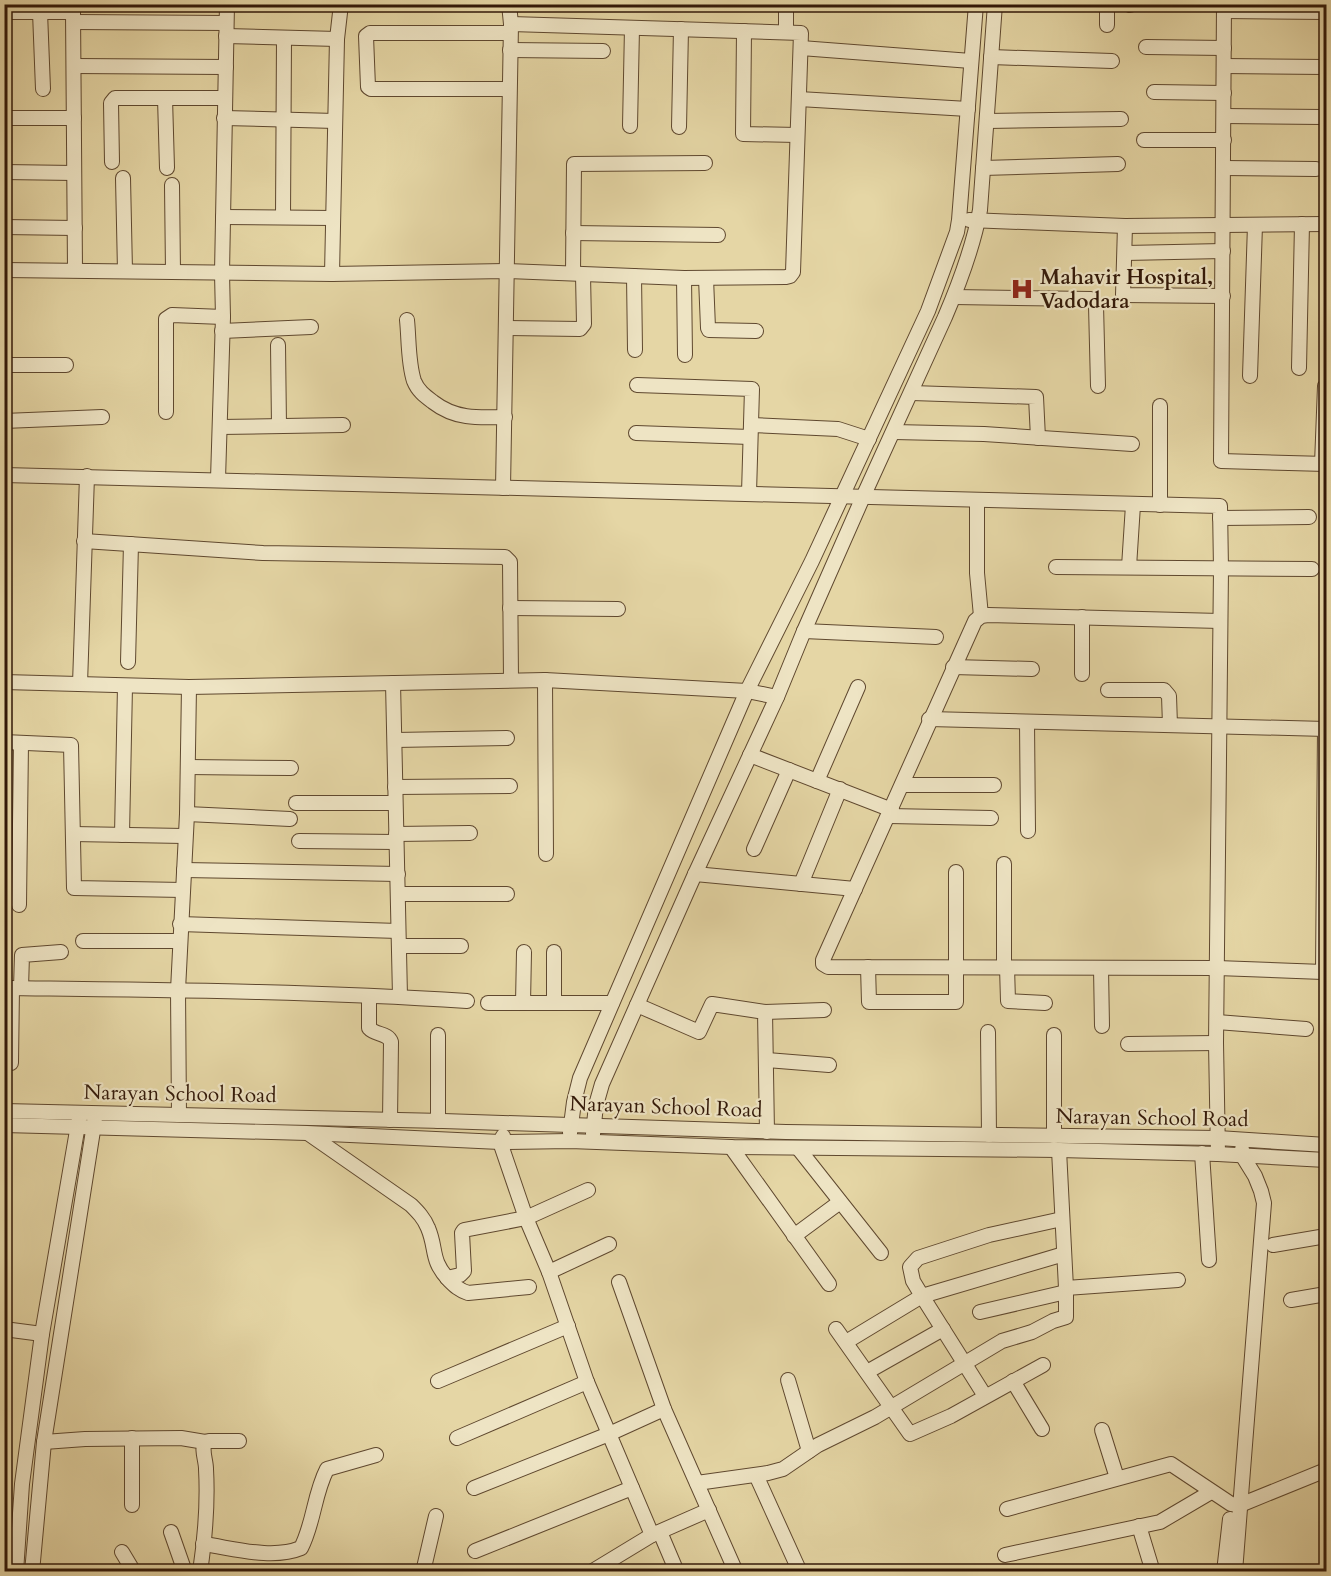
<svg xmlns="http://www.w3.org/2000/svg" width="1331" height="1576" viewBox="0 0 1331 1576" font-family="Cardo,serif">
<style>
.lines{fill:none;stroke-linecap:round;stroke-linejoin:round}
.minor-casing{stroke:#5f482f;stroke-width:16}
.minor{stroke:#eee4c4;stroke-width:14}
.labels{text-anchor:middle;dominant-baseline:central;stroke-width:4.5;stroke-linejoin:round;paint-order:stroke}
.poi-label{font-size:21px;font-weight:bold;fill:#321808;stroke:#eee4c4;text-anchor:start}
.street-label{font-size:21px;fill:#321808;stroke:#eee4c4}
</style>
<rect width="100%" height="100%" fill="#e5d6a5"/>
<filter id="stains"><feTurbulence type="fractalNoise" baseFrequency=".00333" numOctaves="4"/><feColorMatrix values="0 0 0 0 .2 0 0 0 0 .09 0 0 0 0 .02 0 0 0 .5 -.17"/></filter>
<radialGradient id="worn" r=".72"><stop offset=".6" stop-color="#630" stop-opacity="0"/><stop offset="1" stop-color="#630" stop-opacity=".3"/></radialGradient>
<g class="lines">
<!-- minor casing -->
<g class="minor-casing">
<g id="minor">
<polyline points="786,4 786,32"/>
<polyline points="1224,4 1221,461 1326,464"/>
<polyline points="1130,5 1133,4"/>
<polyline points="1224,11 1326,12"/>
<polyline points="4,12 73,12 75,270"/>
<polyline points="40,12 43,89"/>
<polyline points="74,22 226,23"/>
<polyline points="1107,25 1107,4"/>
<polyline points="744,31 743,134 797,135"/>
<polyline points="226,36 337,39"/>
<polyline points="1146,47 1224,48"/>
<polyline points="801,48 971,61"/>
<polyline points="510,50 603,51"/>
<polyline points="991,57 1112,61"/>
<polyline points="74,66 226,67"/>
<polyline points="1224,66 1326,67"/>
<polyline points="509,89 371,89 368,87 366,36 370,33 510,33"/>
<polyline points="1154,92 1224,93"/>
<polyline points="165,98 167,168"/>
<polyline points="799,99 968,109"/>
<polyline points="1224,116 1323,117"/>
<polyline points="4,118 74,118"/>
<polyline points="224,118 335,121"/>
<polyline points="987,121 1121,119"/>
<polyline points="630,126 632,28"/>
<polyline points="679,127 681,29"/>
<polyline points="1144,140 1224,140"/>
<polyline points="112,162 111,103 115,98 225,98"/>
<polyline points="983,168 1118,164"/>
<polyline points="1224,168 1316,169"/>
<polyline points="4,172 74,173"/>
<polyline points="123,178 125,271"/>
<polyline points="172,185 173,272"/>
<polyline points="223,217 333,218"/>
<polyline points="283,217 284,38"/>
<polyline points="969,220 1125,226 1326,224"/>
<polyline points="1125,226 1123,295 1223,296"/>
<polyline points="4,227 75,228"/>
<polyline points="573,233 718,235"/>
<polyline points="1125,253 1223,251"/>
<polyline points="4,270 332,274 505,271 684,278 786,277 790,276 793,272 801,33 511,24"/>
<polyline points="573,273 574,164 705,163"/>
<polyline points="332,274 337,39 341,4"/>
<polyline points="634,276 635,350"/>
<polyline points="684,278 685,355"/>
<polyline points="706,278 708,328 709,330 756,331"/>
<polyline points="954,297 1091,299 1096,305 1098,386"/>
<path d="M 407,320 C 409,339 408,363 414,381 C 418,391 425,396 433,402 C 455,419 477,418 505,417"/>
<polyline points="507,328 580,329 584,324 583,275"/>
<polyline points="222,331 311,327"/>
<polyline points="278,345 279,426"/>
<polyline points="4,365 66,365"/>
<polyline points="1299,368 1302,224"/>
<polyline points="1250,376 1255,225"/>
<polyline points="637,385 752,389 749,493"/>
<polyline points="912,393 1036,397 1038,438"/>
<polyline points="166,412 166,319 172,315 223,317"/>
<polyline points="4,421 102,417"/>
<polyline points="751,425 838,429 869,439"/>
<polyline points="220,427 343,425"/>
<polyline points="894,432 984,434 1132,444"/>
<polyline points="636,433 750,437"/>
<polyline points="1322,464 1325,386"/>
<polyline points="4,475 1220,506 1221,569 1216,1043 1218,1154"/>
<polyline points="218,479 223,317 222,273 227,4"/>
<path d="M 503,488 C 506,334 507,179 511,24 L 509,4"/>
<polyline points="977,500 977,573 981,616"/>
<polyline points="1160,505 1160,406"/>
<polyline points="1220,518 1309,517"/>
<polyline points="84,541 263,553 505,557 510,562 511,680"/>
<polyline points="1056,567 1312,569"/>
<polyline points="1129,567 1133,505"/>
<polyline points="510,608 618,609"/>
<polyline points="1220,621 988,615 981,616 975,621 823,960 823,964 828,967 1217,968 1323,972 1325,729"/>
<polyline points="804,631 936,637"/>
<polyline points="128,662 131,544"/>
<polyline points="953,667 1032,669"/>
<polyline points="1082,674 1082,617"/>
<polyline points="545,680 546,854"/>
<polyline points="4,682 189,687 545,680 747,691 777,697"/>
<polyline points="393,683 400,996"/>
<polyline points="80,684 87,476"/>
<polyline points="1108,690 1164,690 1169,696 1170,725"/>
<polyline points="929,719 1326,729"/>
<polyline points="1027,722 1028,831"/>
<polyline points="395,740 507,738"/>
<polyline points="4,742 71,745 74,888 183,890"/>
<polyline points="750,755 892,810"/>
<polyline points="188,767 291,768"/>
<polyline points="817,781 858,687"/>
<polyline points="902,785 994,785"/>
<polyline points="395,787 510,786"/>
<polyline points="296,803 395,803"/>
<polyline points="187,814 290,819"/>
<polyline points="889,816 991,818"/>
<polyline points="73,834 184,836"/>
<polyline points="396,834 470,833"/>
<polyline points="122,835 125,686"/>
<polyline points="299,841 396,842"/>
<polyline points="754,849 789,770"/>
<polyline points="184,870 398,874"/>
<polyline points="695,874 855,889"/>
<polyline points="801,884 840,789"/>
<polyline points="398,894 507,894"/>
<polyline points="19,905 21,743"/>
<polyline points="180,924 398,931"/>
<polyline points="83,941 179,941"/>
<polyline points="399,946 461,946"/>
<polyline points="868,967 869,1002 956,1002 956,872"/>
<polyline points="1004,967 1004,864"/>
<polyline points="1007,967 1008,1001 1045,1003"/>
<polyline points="1101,968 1102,1026"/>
<path d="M 4,988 C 159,990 313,991 467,1001"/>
<polyline points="21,988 22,955 61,952"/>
<path d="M 369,996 L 369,1028 C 375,1035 388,1033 391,1042 L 390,1120"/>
<polyline points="488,1003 612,1003"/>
<polyline points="523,1003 524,952"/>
<polyline points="554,1003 554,952"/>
<polyline points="637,1005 699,1032 712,1004 765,1012 767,1132"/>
<polyline points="765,1012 824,1010"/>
<polyline points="1217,1022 1306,1029"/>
<polyline points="988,1032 989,1135"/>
<polyline points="438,1035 438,1121"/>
<polyline points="1054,1035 1054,1136"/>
<polyline points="1128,1044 1216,1043"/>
<polyline points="767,1060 829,1065"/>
<polyline points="11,1063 12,988"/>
<polyline points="4,1111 443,1121 786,1132 1218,1138 1326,1145"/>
<polyline points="179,1115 178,990 187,814 189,687"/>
<polyline points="4,1125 307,1133 500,1142 570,1141 731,1147 1059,1150 1218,1154 1326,1160"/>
<polyline points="570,1133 574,1102 580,1078 747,691 812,561 928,311 957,232 959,220 976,4"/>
<path d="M 309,1134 L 411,1205 C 418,1212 424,1218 428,1228 C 437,1249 430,1260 449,1280 C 455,1286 459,1290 468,1293 L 529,1287"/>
<path d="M 593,1134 L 596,1105 L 602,1084 L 695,874 L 777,697 L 804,631 L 863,497 L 945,317 C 960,282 973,248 980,210 L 995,4"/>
<polyline points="503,1136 500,1142 526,1218 549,1272 587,1382 652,1535 591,1572"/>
<polyline points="731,1147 829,1284"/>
<polyline points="798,1148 881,1253"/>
<polyline points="1059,1150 1066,1288 1178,1280"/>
<polyline points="1202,1153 1209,1260"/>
<polyline points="794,1236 840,1202"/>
<polyline points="1273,1245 1326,1236"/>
<polyline points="549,1272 609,1244"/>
<polyline points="447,1278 460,1275 464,1271 462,1233 464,1230 526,1218 588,1190"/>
<polyline points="619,1282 664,1409 736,1572"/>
<polyline points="1291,1300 1326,1294"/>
<polyline points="980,1312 1066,1292"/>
<polyline points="4,1329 42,1334"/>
<polyline points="836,1329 910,1434 951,1416 1043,1365"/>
<polyline points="846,1342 922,1296 1064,1254"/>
<polyline points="867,1372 943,1329"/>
<polyline points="788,1380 809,1451"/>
<polyline points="438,1381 568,1326"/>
<polyline points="1013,1381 1042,1429"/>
<polyline points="985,1396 922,1296 913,1281 910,1267 918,1258 989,1235 1062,1219"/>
<polyline points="1102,1430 1117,1478"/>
<polyline points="132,1438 132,1505"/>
<polyline points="457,1438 587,1382"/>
<polyline points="44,1442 85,1439 181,1438 205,1442"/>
<polyline points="756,1475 800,1572"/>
<polyline points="697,1483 768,1473 783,1469 818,1445 875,1417 1002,1341 1032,1332 1053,1321 1066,1317 1066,1288"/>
<polyline points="474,1488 609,1434 664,1409"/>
<polyline points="1007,1509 1171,1464 1231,1504 1240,1505 1326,1470"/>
<polyline points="1139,1526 1153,1572"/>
<polyline points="171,1532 185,1572"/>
<polyline points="660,1532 677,1572"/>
<polyline points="652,1535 709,1510"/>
<path d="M 203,1544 C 233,1548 272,1560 301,1548 C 314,1523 314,1494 327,1469 L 376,1455"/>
<polyline points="475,1551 632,1488"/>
<polyline points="122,1552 134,1572"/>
<polyline points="1005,1555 1160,1522 1211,1492"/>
<polyline points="16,1572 22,1484 42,1334 79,1119"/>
<polyline points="32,1572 44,1442 95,1118"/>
<path d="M 200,1572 C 205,1538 208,1503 206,1469 C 206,1460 201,1450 205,1442 L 209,1441 L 239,1441"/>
<polyline points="423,1572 436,1516"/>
<polyline points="1224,1572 1230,1519"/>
<polyline points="1235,1572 1264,1203 1261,1191 1255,1176 1242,1155 1242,1149"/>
</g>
</g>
<!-- minor -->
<use href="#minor" class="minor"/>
</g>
<!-- icons -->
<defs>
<g id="hospital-bare" transform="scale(1.8)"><path d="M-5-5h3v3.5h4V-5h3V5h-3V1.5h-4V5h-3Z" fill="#8f2418" stroke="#eee4c4" stroke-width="2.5" paint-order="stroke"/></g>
</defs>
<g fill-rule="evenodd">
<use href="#hospital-bare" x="1022" y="289"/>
</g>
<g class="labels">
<!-- poi labels -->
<g class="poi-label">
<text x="1040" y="277">Mahavir Hospital,<tspan x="1040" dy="24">Vadodara</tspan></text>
</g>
<!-- street labels -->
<g class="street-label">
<text transform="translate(180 1094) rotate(1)">Narayan School Road</text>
<text transform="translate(666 1107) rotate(2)">Narayan School Road</text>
<text transform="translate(1152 1118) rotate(1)">Narayan School Road</text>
</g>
</g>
<!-- margin -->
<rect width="1331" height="1576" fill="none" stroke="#e5d6a5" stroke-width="24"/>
<rect x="6" y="6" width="1319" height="1564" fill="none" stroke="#321808" stroke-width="3"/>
<rect x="12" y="12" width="1307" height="1552" fill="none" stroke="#321808" stroke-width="1.5"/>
<rect width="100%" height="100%" filter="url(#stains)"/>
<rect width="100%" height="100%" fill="url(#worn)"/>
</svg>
